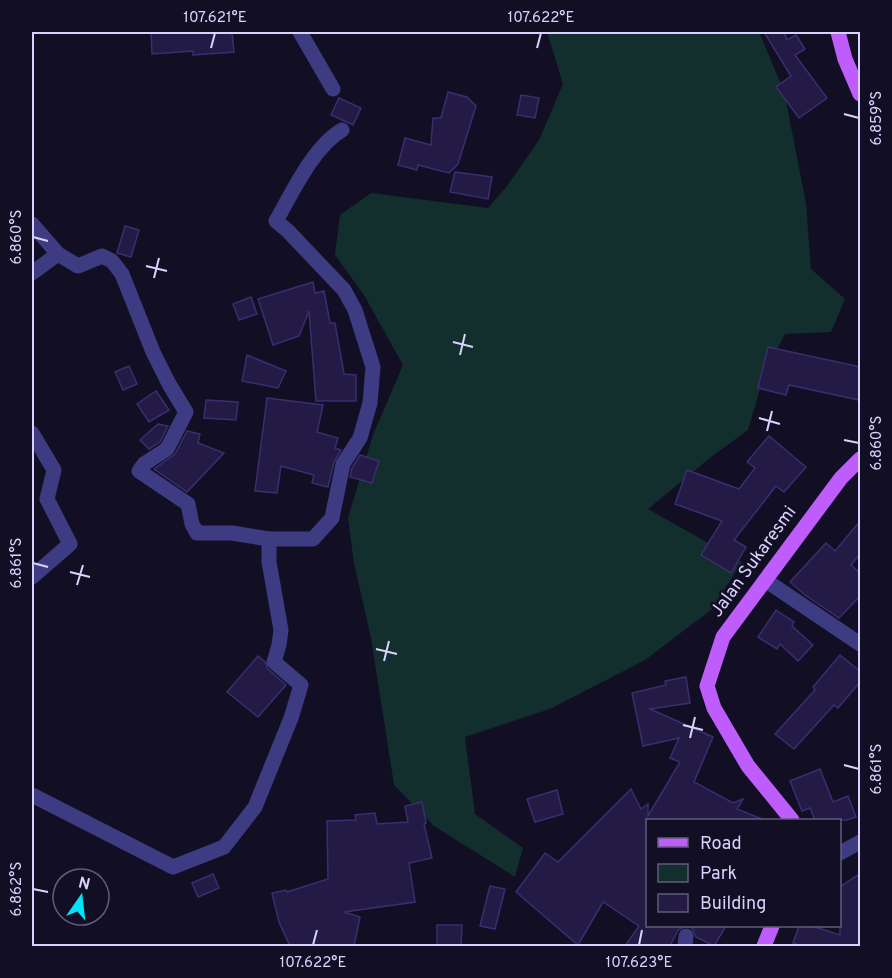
<svg xmlns="http://www.w3.org/2000/svg" width="892" height="978" viewBox="0 0 892 978" font-family="Overpass,sans-serif">
<style>
.green{fill:#122e2d}
.building{fill:#231b45;stroke:#3a2e70;stroke-width:1.5}
.lines{fill:none;stroke-linecap:round;stroke-linejoin:round}
.minor{stroke:#3d3b82;stroke-width:15}
.major{stroke:#bf5cfc;stroke-width:15}
.ticks{fill:none;stroke:#d7d3fe;stroke-width:2}
.labels{text-anchor:middle;dominant-baseline:central;stroke-width:5;stroke-linejoin:round;paint-order:stroke}
.street-label{font-size:18px;fill:#d7d3fe;stroke:#120f24}
.neatline{fill:none;stroke:#d7d3fe;stroke-width:2}
.ticks-label{font-size:15px;text-anchor:middle;fill:#d7d3fe}
</style>
<rect width="100%" height="100%" fill="#120f24"/>
<!-- green -->
<polygon class="green" points="547,32 759,32 784,91 806,203 811,269 845,299 831,332 785,334 764,375 748,430 711,457 648,509 742,562 711,610 645,660 550,709 465,737 475,814 523,848 515,877 434,826 394,785 371,638 354,563 348,518 373,435 403,365 364,295 335,255 340,215 371,193 488,208 507,186 539,140 563,84"/>
<!-- building -->
<g class="building">
<polygon points="151,32 232,32 234,52 193,55 193,51 152,54"/>
<polygon points="764,32 784,32 787,40 796,35 805,49 795,55 827,98 799,118 776,87 791,76"/>
<polygon points="448,92 467,97 476,106 458,164 449,173 418,165 417,170 398,165 405,138 431,145 433,118 441,118"/>
<polygon points="521,95 539,98 535,118 517,115"/>
<polygon points="339,98 361,108 353,125 331,115"/>
<polygon points="455,172 492,177 488,199 450,192"/>
<polygon points="125,226 139,230 131,257 117,253"/>
<polygon points="313,282 315,293 324,291 330,323 335,323 344,374 356,375 356,401 316,401 309,311 299,336 273,345 258,299"/>
<polygon points="251,297 257,314 239,320 233,304"/>
<polygon points="768,347 861,367 859,400 789,385 786,395 758,388"/>
<polygon points="247,355 286,371 278,388 242,381"/>
<polygon points="129,366 137,384 123,390 115,372"/>
<polygon points="156,391 169,410 149,422 137,404"/>
<polygon points="267,398 323,405 317,432 338,438 335,448 341,450 334,462 328,487 312,483 314,475 281,466 277,493 255,491"/>
<polygon points="206,400 238,402 236,420 204,418"/>
<polygon points="158,424 168,426 160,442 149,449 140,440"/>
<polygon points="187,431 200,434 198,443 224,453 187,492 154,469 175,454"/>
<polygon points="769,436 806,467 784,492 776,486 734,540 746,547 731,573 701,555 722,521 675,504 687,470 739,489 755,468 747,462"/>
<polygon points="360,455 379,461 372,483 350,477 352,468"/>
<polygon points="861,520 861,553 851,565 861,574 861,595 839,618 805,595 790,582 826,543 835,551"/>
<polygon points="776,610 794,622 792,626 813,645 798,661 780,644 777,649 758,637"/>
<polygon points="840,655 861,672 861,681 838,708 834,705 794,749 775,734 815,690 813,687"/>
<polygon points="258,656 265,662 268,669 286,685 258,717 227,692"/>
<polygon points="686,677 690,703 650,709 713,737 694,782 733,803 743,799 737,809 762,819 762,820 648,820 648,926 726,926 714,946 696,937 692,928 686,926 678,930 670,946 625,946 639,926 603,902 578,945 516,892 545,853 558,862 631,789 641,809 648,804 648,816 680,762 670,758 679,738 643,746 632,693 666,685 665,681"/>
<polygon points="820,769 833,802 848,796 856,817 847,820 815,820 810,808 802,811 790,781"/>
<polygon points="557,790 563,814 535,822 527,799"/>
<polygon points="422,802 426,823 424,824 432,858 409,863 415,902 344,912 360,917 354,946 290,946 279,922 272,893 286,890 287,892 328,879 327,821 356,820 355,815 375,813 377,824 408,822 405,806"/>
<polygon points="861,873 861,946 802,946 793,943 799,926 812,926 840,935 840,887"/>
<polygon points="213,874 219,888 198,897 192,883"/>
<polygon points="490,886 505,889 495,929 480,926"/>
<polygon points="437,925 462,925 461,946 437,946"/>
</g>
<g class="lines">
<!-- minor -->
<g class="minor">
<polyline points="300,32 333,89"/>
<polyline points="32,224 58,254 78,266 102,256 112,261 122,274 153,352 169,384 186,412 167,449 144,464 139,471 188,504 192,524 197,533 232,533 269,539 269,562 281,630 279,645 274,662 301,685 291,718 255,807 224,847 173,867 32,795"/>
<polyline points="32,273 58,254"/>
<polyline points="32,433 54,470 47,499 70,544 32,577"/>
<path d="M 269,539 L 313,539 L 332,518 L 343,464 L 360,438 L 370,403 L 373,367 L 355,310 L 344,290 L 288,231 L 276,221 C 292,193 314,146 342,130"/>
<polyline points="765,580 860,644"/>
<polyline points="840,853 860,842"/>
<polyline points="685,946 686,936"/>
</g>
<!-- major -->
<g class="major">
<polyline points="838,32 845,59 860,94"/>
<polyline points="792,820 748,766 714,708 707,686 723,637 841,478 860,459"/>
<polyline points="764,946 772,926"/>
</g>
</g>
<!-- ticks -->
<path class="ticks" d="M 211,48 L 215,33M 537,48 L 541,33M 844,114 L 859,118M 33,237 L 48,241M 146,266 L 167,271M 154,278 L 159,258M 453,342 L 473,347M 460,355 L 465,334M 759,418 L 780,424M 767,431 L 772,411M 844,440 L 859,443M 33,563 L 48,567M 70,572 L 90,577M 77,585 L 83,565M 376,649 L 397,654M 384,661 L 389,641M 683,725 L 703,730M 690,738 L 695,717M 844,765 L 859,769M 33,889 L 48,892M 313,945 L 317,930M 639,945 L 642,930"/>
<g class="labels">
<!-- street labels -->
<g class="street-label">
<text transform="translate(754 562) rotate(-54)">Jalan Sukaresmi</text>
</g>
</g>
<!-- border -->
<rect width="892" height="978" fill="none" stroke="#120f24" stroke-width="66"/>
<!-- legend -->
<rect x="646" y="819" width="195" height="108" fill="#120f24" stroke="#615d7b" stroke-width="1.5"/>
<rect x="658" y="838" width="30" height="9" fill="#bf5cfc" stroke="#615d7b" stroke-width="1.5"/>
<text x="700" y="849" font-size="18" fill="#d7d3fe">Road</text>
<rect x="658" y="864" width="30" height="18" fill="#122e2d" stroke="#615d7b" stroke-width="1.5"/>
<text x="700" y="879" font-size="18" fill="#d7d3fe">Park</text>
<rect x="658" y="894" width="30" height="18" fill="#231b45" stroke="#615d7b" stroke-width="1.5"/>
<text x="700" y="909" font-size="18" fill="#d7d3fe">Building</text>
<!-- north arrow -->
<g transform="translate(81 897) rotate(14)"><circle r="28" fill="#120f24" stroke="#615d7b" stroke-width="1.5"/>
<path d="M0-4.5L10 22L0 15L-10 22Z" fill="#04e2f9"/>
<text y="-9" font-size="16" font-weight="bold" text-anchor="middle" fill="#d7d3fe">N</text>
</g>
<rect x="33" y="33" width="826" height="912" class="neatline"/>
<g class="ticks-label">
<text x="215" y="22">107.621°E</text>
<text x="541" y="22">107.622°E</text>
<text transform="translate(876 118) rotate(-90)" y="5">6.859°S</text>
<text transform="translate(16 237) rotate(-90)" y="5">6.860°S</text>
<text transform="translate(876 443) rotate(-90)" y="5">6.860°S</text>
<text transform="translate(16 563) rotate(-90)" y="5">6.861°S</text>
<text transform="translate(876 769) rotate(-90)" y="5">6.861°S</text>
<text transform="translate(16 889) rotate(-90)" y="5">6.862°S</text>
<text x="313" y="967">107.622°E</text>
<text x="639" y="967">107.623°E</text>
</g>
</svg>
